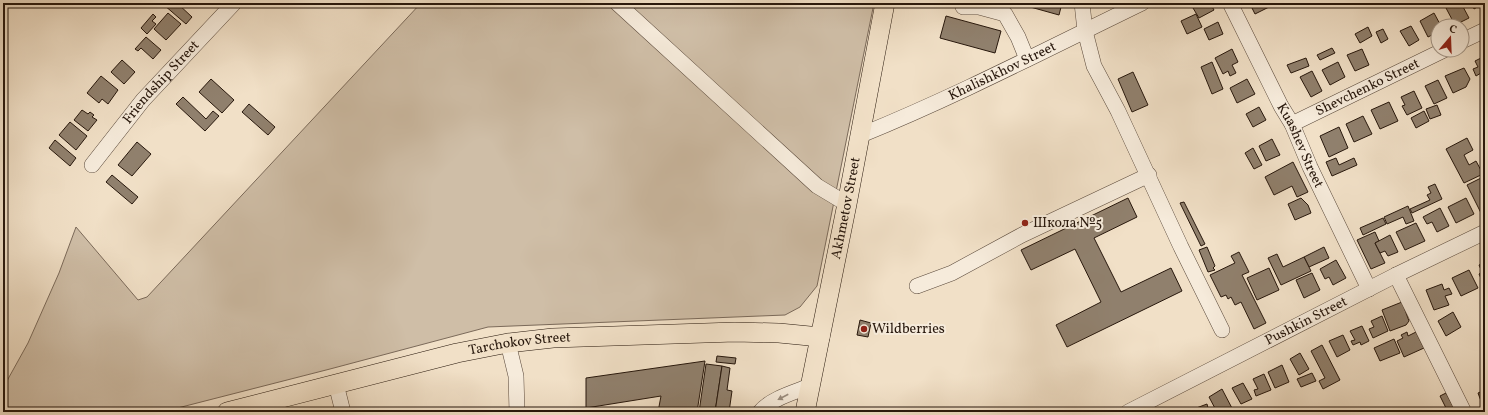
<svg xmlns="http://www.w3.org/2000/svg" width="1488" height="415" viewBox="0 0 1488 415" font-family="Vollkorn,serif">
<style>
.green{fill:#cfbea7;stroke:#7b6a5a}
.building{fill:#90806d;stroke:#27170c}
.lines{fill:none;stroke-linecap:round;stroke-linejoin:round}
.minor-casing{stroke:#5a493b;stroke-width:16}
.major-casing{stroke:#27170c;stroke-width:20}
.minor{stroke:#f6ebdb;stroke-width:15}
.major{stroke:#f1e0c7;stroke-width:19}
.oneway{fill:#998c7e}
.poi-dot{fill:#8f2418;stroke:#f6ebdb;stroke-width:1.5}
.labels{text-anchor:middle;dominant-baseline:central;stroke-width:4;stroke-linejoin:round;paint-order:stroke}
.street-label{font-size:14px;fill:#27170c;stroke:#f6ebdb}
.poi-label{font-size:14px;fill:#27170c;stroke:#f6ebdb;text-anchor:start}
</style>
<rect width="100%" height="100%" fill="#f1e0c7"/>
<filter id="stains"><feTurbulence type="fractalNoise" baseFrequency=".005" numOctaves="4"/><feColorMatrix values="0 0 0 0 .2 0 0 0 0 .09 0 0 0 0 .02 0 0 0 .5 -.17"/></filter>
<radialGradient id="worn" r=".72"><stop offset=".6" stop-color="#630" stop-opacity="0"/><stop offset="1" stop-color="#630" stop-opacity=".3"/></radialGradient>
<!-- green -->
<polygon class="green" points="421,3 874,3 817,286 800,307 785,315 488,327 330,369 162,412 5,412 3,388 28,343 59,273 76,227 138,300 147,297"/>
<!-- building -->
<g class="building">
<polygon points="166,3 177,3 192,17 186,24 164,5"/>
<polygon points="1016,3 1062,3 1059,15"/>
<polygon points="1190,3 1210,3 1214,10 1199,18"/>
<polygon points="1252,3 1277,3 1255,14 1250,4"/>
<polygon points="1457,3 1461,3 1469,18 1455,25 1446,8"/>
<polygon points="1474,3 1485,3 1485,11 1484,11 1479,6 1474,9 1472,4"/>
<polygon points="168,13 181,24 166,40 154,29"/>
<polygon points="1434,13 1441,26 1438,26 1438,32 1428,37 1420,21"/>
<polygon points="153,14 156,17 152,21 156,24 147,34 141,28"/>
<polygon points="1196,14 1202,27 1187,34 1181,21"/>
<polygon points="946,16 1001,31 995,53 940,38"/>
<polygon points="1218,22 1223,34 1209,40 1204,29"/>
<polygon points="1411,26 1419,40 1409,46 1400,31"/>
<polygon points="1368,27 1372,36 1360,43 1355,34"/>
<polygon points="1383,29 1388,39 1381,43 1376,32"/>
<polygon points="146,37 161,50 153,59 141,48 138,51 135,49"/>
<polygon points="1332,48 1335,53 1320,60 1317,55"/>
<polygon points="1232,49 1238,62 1232,65 1236,73 1230,76 1228,71 1223,74 1215,58"/>
<polygon points="1362,49 1369,65 1355,71 1347,55"/>
<polygon points="1485,56 1485,76 1483,77 1481,73 1476,76 1473,69 1478,67 1475,61"/>
<polygon points="1306,58 1309,66 1291,73 1287,65"/>
<polygon points="122,60 135,72 124,84 111,72"/>
<polygon points="1212,62 1223,89 1212,94 1201,67"/>
<polygon points="1338,62 1345,77 1330,85 1322,70"/>
<polygon points="1464,68 1470,79 1466,87 1453,93 1445,76"/>
<polygon points="1312,71 1322,91 1311,97 1300,77"/>
<polygon points="1133,72 1148,105 1132,112 1118,79"/>
<polygon points="101,76 118,90 108,104 102,99 99,103 87,93"/>
<polygon points="211,79 234,100 222,113 199,92"/>
<polygon points="1247,79 1255,94 1237,103 1230,88"/>
<polygon points="1438,80 1447,98 1434,104 1425,86"/>
<polygon points="1414,91 1422,108 1407,115 1402,106 1405,105 1401,97"/>
<polygon points="183,97 206,119 213,111 219,116 205,131 176,104"/>
<polygon points="1389,102 1398,121 1380,129 1371,110"/>
<polygon points="249,104 275,127 268,135 242,112"/>
<polygon points="1437,105 1441,115 1430,119 1426,109"/>
<polygon points="1259,107 1266,120 1253,127 1246,114"/>
<polygon points="82,110 88,114 90,112 94,115 92,117 97,120 88,131 74,120"/>
<polygon points="1424,111 1429,121 1416,128 1411,118"/>
<polygon points="1363,116 1372,134 1354,142 1346,124"/>
<polygon points="70,122 87,136 76,150 59,135"/>
<polygon points="1339,127 1348,148 1329,157 1320,136"/>
<polygon points="1467,138 1473,150 1464,155 1469,165 1476,161 1483,174 1464,183 1446,149"/>
<polygon points="1272,139 1280,155 1266,161 1259,146"/>
<polygon points="55,140 76,158 70,166 49,148"/>
<polygon points="137,142 151,154 132,176 118,165"/>
<polygon points="1253,148 1262,165 1254,169 1245,153"/>
<polygon points="1336,158 1339,165 1354,158 1357,165 1332,176 1326,162"/>
<polygon points="1293,162 1308,192 1297,197 1292,186 1274,195 1265,177"/>
<polygon points="112,175 138,197 132,204 106,182"/>
<polygon points="1485,176 1485,211 1481,213 1467,185"/>
<polygon points="1435,184 1442,199 1412,213 1410,209 1430,200 1427,195 1431,193 1428,187"/>
<polygon points="1128,198 1137,217 1094,238 1121,292 1171,268 1182,291 1067,347 1056,325 1101,302 1075,249 1031,270 1021,250"/>
<polygon points="1301,198 1308,205 1311,213 1295,220 1288,204"/>
<polygon points="1466,198 1474,214 1456,223 1448,207"/>
<polygon points="1184,202 1205,244 1201,246 1180,203"/>
<polygon points="1408,206 1414,221 1406,224 1403,217 1387,224 1384,217"/>
<polygon points="1440,208 1449,226 1437,232 1432,222 1427,224 1423,217"/>
<polygon points="1383,218 1386,224 1363,235 1360,228"/>
<polygon points="1416,223 1425,241 1405,250 1396,232"/>
<polygon points="1375,232 1379,241 1375,243 1385,263 1371,269 1357,240"/>
<polygon points="1390,235 1398,252 1388,256 1385,251 1380,253 1375,243"/>
<polygon points="1207,247 1215,266 1213,268 1215,270 1208,272 1199,250"/>
<polygon points="1324,247 1329,258 1309,267 1304,257"/>
<polygon points="1239,252 1249,272 1242,275 1266,323 1254,329 1241,302 1235,305 1231,297 1228,299 1226,295 1221,297 1210,275 1235,263 1231,256"/>
<polygon points="1277,254 1283,267 1304,257 1311,271 1281,285 1268,258"/>
<polygon points="1336,260 1346,278 1333,285 1329,277 1325,279 1320,269"/>
<polygon points="1485,262 1485,284 1484,285 1479,274 1482,272 1479,265"/>
<polygon points="1269,268 1279,290 1257,300 1247,278"/>
<polygon points="1469,270 1478,288 1461,296 1452,278"/>
<polygon points="1312,273 1320,290 1304,298 1296,280"/>
<polygon points="1442,284 1444,290 1449,288 1452,294 1445,296 1449,305 1434,310 1426,290"/>
<polygon points="1402,302 1409,321 1406,325 1390,331 1382,310"/>
<polygon points="1453,312 1461,327 1446,336 1438,321"/>
<polygon points="1382,316 1388,331 1373,338 1369,329 1374,327 1371,321"/>
<polygon points="860,320 871,323 868,337 857,335"/>
<polygon points="1362,326 1369,341 1361,345 1360,342 1353,345 1351,341 1355,340 1350,331"/>
<polygon points="1407,332 1408,336 1416,332 1424,348 1404,357 1397,341 1403,338 1401,335"/>
<polygon points="1343,335 1350,350 1337,357 1329,341"/>
<polygon points="1394,339 1400,353 1380,361 1374,348"/>
<polygon points="1322,345 1340,380 1323,389 1319,381 1325,378 1311,351"/>
<polygon points="1300,353 1309,369 1299,375 1290,359"/>
<polygon points="717,356 736,358 735,364 716,362"/>
<polygon points="705,361 697,412 658,412 661,396 586,408 586,378"/>
<polygon points="706,364 722,366 715,412 699,412"/>
<polygon points="1282,365 1289,382 1275,388 1268,372"/>
<polygon points="722,366 730,368 727,390 732,391 729,412 715,412"/>
<polygon points="1312,373 1316,381 1301,387 1297,379"/>
<polygon points="1264,374 1271,390 1256,396 1254,390 1258,389 1253,379"/>
<polygon points="1243,383 1252,399 1241,404 1232,388"/>
<polygon points="1222,389 1234,412 1217,412 1209,397"/>
<polygon points="1485,390 1485,399 1481,401 1478,393"/>
<polygon points="1446,393 1456,412 1448,412 1440,396"/>
<polygon points="1207,404 1209,412 1192,412 1191,410"/>
</g>
<g class="lines">
<!-- minor casing -->
<g class="minor-casing">
<g id="minor">
<polyline points="617,3 817,186 847,204"/>
<polyline points="964,3 963,7 979,7 1005,14 1018,37 1027,59"/>
<polyline points="1082,3 1085,31 1094,66 1118,111 1181,247 1222,330"/>
<path id="s1" d="M 1230,3 L 1281,106 L 1292,124 L 1310,167 L 1369,289"/>
<polyline points="1462,41 1485,30"/>
<path id="s2" d="M 1292,124 L 1444,50"/>
<path id="s3" d="M 861,135 C 957,96 1049,48 1142,3"/>
<path id="s4" d="M 92,165 L 143,100 L 234,3"/>
<polyline points="1396,275 1464,412"/>
<polyline points="917,286 952,273 1022,235 1149,175"/>
<polyline points="508,343 516,376 517,412"/>
<polyline points="336,384 343,412"/>
<path d="M 760,412 C 770,399 795,392 810,386"/>
<path id="s5" d="M 1128,412 L 1396,275 L 1485,232"/>
</g>
</g>
<!-- major casing -->
<g class="major-casing">
<g id="major">
<path id="s6" d="M 227,412 L 457,353 L 508,343 L 553,338 L 735,332 L 779,333 L 820,337"/>
<path id="s7" d="M 805,412 L 847,204 L 885,3"/>
</g>
</g>
<!-- minor -->
<use href="#minor" class="minor"/>
<!-- major -->
<use href="#major" class="major"/>
</g>
<!-- one-way arrows -->
<defs><path id="oneway-solid" d="M-6-.8H1V-3.2L6.5 0L1 3.2V.8H-6Z"/></defs>
<use class="oneway" href="#oneway-solid" transform="translate(783 397) rotate(152)"/>
<!-- markers -->
<g class="poi-dot">
<circle cx="1025" cy="223" r="4"/>
<circle cx="864" cy="329" r="4"/>
</g>
<g class="labels">
<!-- street labels -->
<g class="street-label">
<text stroke="none"><textPath href="#s3" startOffset="155">Khalishkhov Street</textPath></text>
<text stroke="none"><textPath href="#s4" startOffset="108">Friendship Street</textPath></text>
<text stroke="none"><textPath href="#s2" startOffset="84">Shevchenko Street</textPath></text>
<text stroke="none"><textPath href="#s1" startOffset="159">Kuashev Street</textPath></text>
<text stroke="none"><textPath href="#s7" startOffset="208">Akhmetov Street</textPath></text>
<text stroke="none"><textPath href="#s5" startOffset="200">Pushkin Street</textPath></text>
<text stroke="none"><textPath href="#s6" startOffset="301">Tarchokov Street</textPath></text>
</g>
<!-- poi labels -->
<g class="poi-label">
<text x="1033" y="223">Школа №5</text>
<text x="872" y="329">Wildberries</text>
</g>
</g>
<!-- margin -->
<rect width="1488" height="415" fill="none" stroke="#f1e0c7" stroke-width="16"/>
<rect x="4" y="4" width="1480" height="407" fill="none" stroke="#27170c" stroke-width="2"/>
<rect x="8" y="8" width="1472" height="399" fill="none" stroke="#27170c"/>
<!-- north arrow -->
<g transform="translate(1450 38) rotate(19)"><circle r="19" fill="#f6ebdb" stroke="#a39688"/>
<path d="M0-3L7 15L0 10L-7 15Z" fill="#8f2418"/>
<text y="-6" font-size="11" font-weight="bold" text-anchor="middle" fill="#27170c">С</text>
</g>
<rect width="100%" height="100%" filter="url(#stains)"/>
<rect width="100%" height="100%" fill="url(#worn)"/>
</svg>
